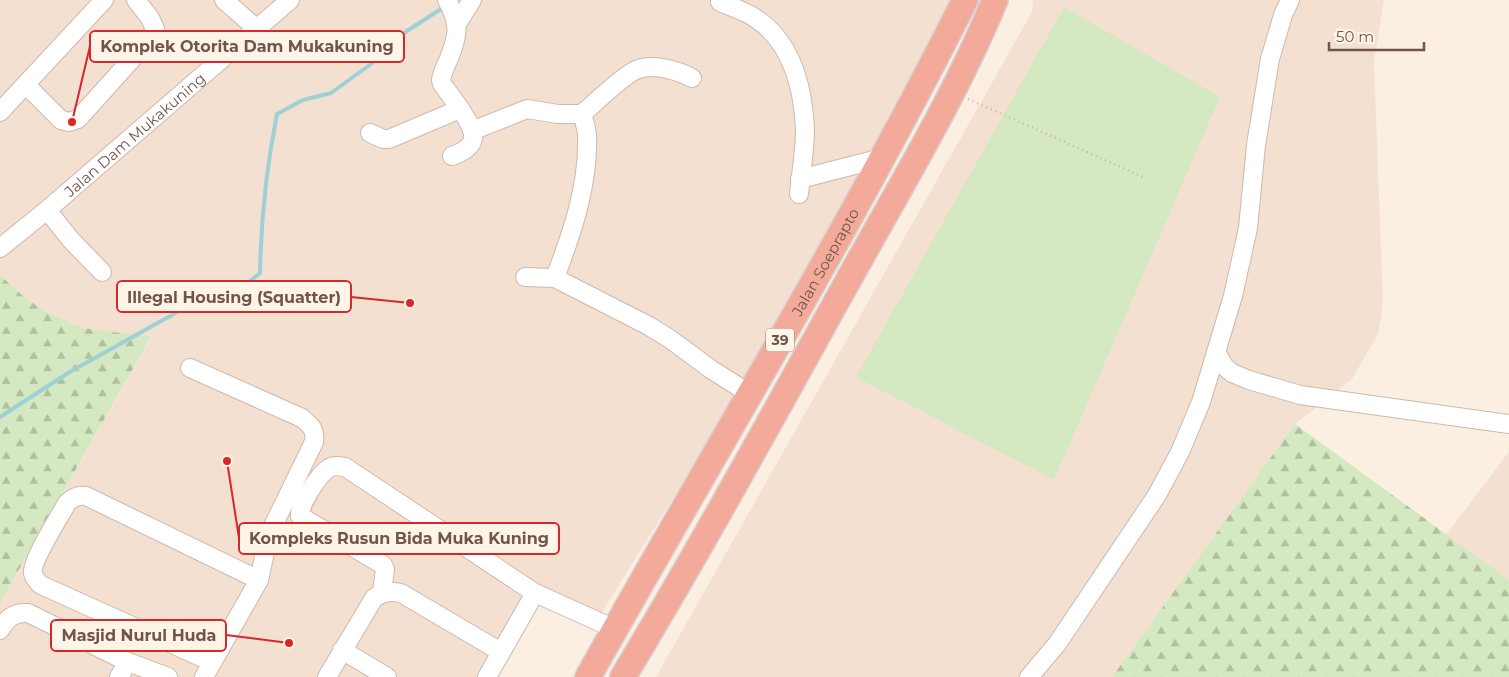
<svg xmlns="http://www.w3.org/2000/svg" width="1509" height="677" viewBox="0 0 1509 677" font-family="Montserrat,sans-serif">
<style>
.residential{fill:#f3e0d1}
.grass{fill:#d4e8c1}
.forest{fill:url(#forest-firs)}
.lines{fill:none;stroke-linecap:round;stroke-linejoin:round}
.stream{stroke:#9ed1d5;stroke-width:4}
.minor-casing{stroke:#ceb8ac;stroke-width:20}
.highway-casing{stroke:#d8cfcc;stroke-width:28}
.path{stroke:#d4ae9e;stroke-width:2.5;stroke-dasharray:1 4;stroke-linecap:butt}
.minor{stroke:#fff;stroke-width:18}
.highway{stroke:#f4aa9a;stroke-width:25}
.labels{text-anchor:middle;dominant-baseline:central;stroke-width:5;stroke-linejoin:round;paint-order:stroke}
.shield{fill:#fff4e8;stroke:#9c8479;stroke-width:1}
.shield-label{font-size:14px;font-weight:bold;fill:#725449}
.street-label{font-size:15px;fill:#725449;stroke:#fff4e8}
.leader{fill:none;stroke:#d62828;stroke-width:2}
.callout-dot{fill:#d62828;stroke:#fff4e8;stroke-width:2}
.callout{fill:#fff4e8;stroke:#d62828;stroke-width:2}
.callout-label{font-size:16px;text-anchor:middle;font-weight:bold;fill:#725449}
</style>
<defs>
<pattern id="forest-firs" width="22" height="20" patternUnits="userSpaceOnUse" patternTransform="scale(1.25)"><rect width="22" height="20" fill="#d4e8c1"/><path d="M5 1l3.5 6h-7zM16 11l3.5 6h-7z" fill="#b0bf9f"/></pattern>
</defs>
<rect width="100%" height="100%" fill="#fbefe2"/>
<!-- residential -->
<g class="residential">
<polygon points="0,0 951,0 930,48 727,412 600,615 540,585 489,677 0,677 0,603 151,338 83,328 43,310 24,297 0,275"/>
<polygon points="1033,0 1384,0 1374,62 1383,303 1378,334 1352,379 1295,424 1112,677 656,677 1032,12"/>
<polygon points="1509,452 1509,580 1446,535"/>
</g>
<!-- grass -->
<polygon class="grass" points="1064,7 1220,97 1054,480 856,377"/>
<!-- forest -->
<g class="forest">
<polygon points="0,275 24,297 43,310 83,328 151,337 0,603"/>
<polygon points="1295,424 1509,580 1509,677 1112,677"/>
</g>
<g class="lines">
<!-- stream -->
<path class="stream" d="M 0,417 L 68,373 L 197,301 L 228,299 L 260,273 C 261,222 267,164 277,114 L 303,100 L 331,93 L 371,64 L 407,31 L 444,7"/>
<!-- minor casing -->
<g class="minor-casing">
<g id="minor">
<polyline points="224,0 257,29"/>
<path d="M 447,0 C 461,26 458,35 448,61 C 445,67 442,74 441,80 L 442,84 C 450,95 476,127 473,139 C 471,148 459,154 452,156"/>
<path d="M 721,0 L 720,2 C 731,7 745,11 755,18 C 792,42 803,88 805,129 C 805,150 801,173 799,194"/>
<polyline points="457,24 472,0"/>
<polyline points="26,85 61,120 69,122 78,119 150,39 155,29 150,18 136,0"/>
<polyline points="0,112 104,0"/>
<path d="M 472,131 L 527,109 L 558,114 L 582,114 C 595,103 622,76 636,70 C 652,63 677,70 692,78"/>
<polyline points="370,133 383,139 389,139 460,109"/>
<polyline points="800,179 874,160 881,160"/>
<polyline points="47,210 71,240 102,272"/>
<path id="s1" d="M 0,248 L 47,210 L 290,0"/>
<polyline points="525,277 555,278 649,326 670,339 712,370 750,394"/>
<path d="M 555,278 C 572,233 589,184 587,136 C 587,129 584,121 582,114"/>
<polyline points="1216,352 1224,366 1232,373 1249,380 1300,395 1509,424"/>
<path d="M 190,368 L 302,418 C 311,426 316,429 314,442 L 274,524 L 267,543 L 259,580 L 204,677"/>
<path d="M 382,592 L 385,569 L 383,565 L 300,516 C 299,505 319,474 329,468 C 334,465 339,466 345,467 L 535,593 L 615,629"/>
<path d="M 0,630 C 7,618 14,612 28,613 L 128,662 L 168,677"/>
<polyline points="342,650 387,677"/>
<path d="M 212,662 L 41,585 C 38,582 34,579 33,573 C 31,561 60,516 67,503 C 73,497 78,495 86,496 L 259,580"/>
<polyline points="119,677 128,662"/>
<path d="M 327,677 L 374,598 C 384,592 390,591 401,593 L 501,652"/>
<polyline points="487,677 535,593"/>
<polyline points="1029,677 1057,644 1157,495 1180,452 1201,402 1233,296 1248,228 1256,145 1270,59 1283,15 1290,0"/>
</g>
</g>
<!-- highway casing -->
<g class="highway-casing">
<g id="highway">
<path id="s2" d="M 588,677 C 714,452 849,231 965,0"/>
<path d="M 623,677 C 702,546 775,412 849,279 C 900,187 955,97 995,0"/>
</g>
</g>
<!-- path -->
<polyline class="path" points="968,99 1143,177"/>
<!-- minor -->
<use href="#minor" class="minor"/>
<!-- highway -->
<use href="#highway" class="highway"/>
</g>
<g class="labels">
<!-- shield labels -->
<rect class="shield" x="766" y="328.5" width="28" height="23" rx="4"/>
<g class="shield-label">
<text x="780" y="340">39</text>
</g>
<!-- street labels -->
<g class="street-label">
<text stroke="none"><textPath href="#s1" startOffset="176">Jalan Dam Mukakuning</textPath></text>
<text stroke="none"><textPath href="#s2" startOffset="478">Jalan Soeprapto</textPath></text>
</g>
</g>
<!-- callouts -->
<path class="leader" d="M72 122L90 46M410 303L351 297M227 461L239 538M289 643L226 635"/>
<g class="callout-dot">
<circle cx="72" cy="122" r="5"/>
<circle cx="410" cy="303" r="5"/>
<circle cx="227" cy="461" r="5"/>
<circle cx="289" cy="643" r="5"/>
</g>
<g class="callout">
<rect x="90" y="31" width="314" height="31" rx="5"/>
<rect x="117" y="281" width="234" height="31" rx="5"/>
<rect x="239" y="523" width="320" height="31" rx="5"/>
<rect x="51" y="620" width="175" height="31" rx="5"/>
</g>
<g class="callout-label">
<text x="247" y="52">Komplek Otorita Dam Mukakuning</text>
<text x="234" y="303">Illegal Housing (Squatter)</text>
<text x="399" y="544">Kompleks Rusun Bida Muka Kuning</text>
<text x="139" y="641">Masjid Nurul Huda</text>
</g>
<!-- scale -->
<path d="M1329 42v8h95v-8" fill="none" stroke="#725449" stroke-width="2.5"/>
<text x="1336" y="42" font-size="15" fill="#725449" stroke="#fff4e8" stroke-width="4" paint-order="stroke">50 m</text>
</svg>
